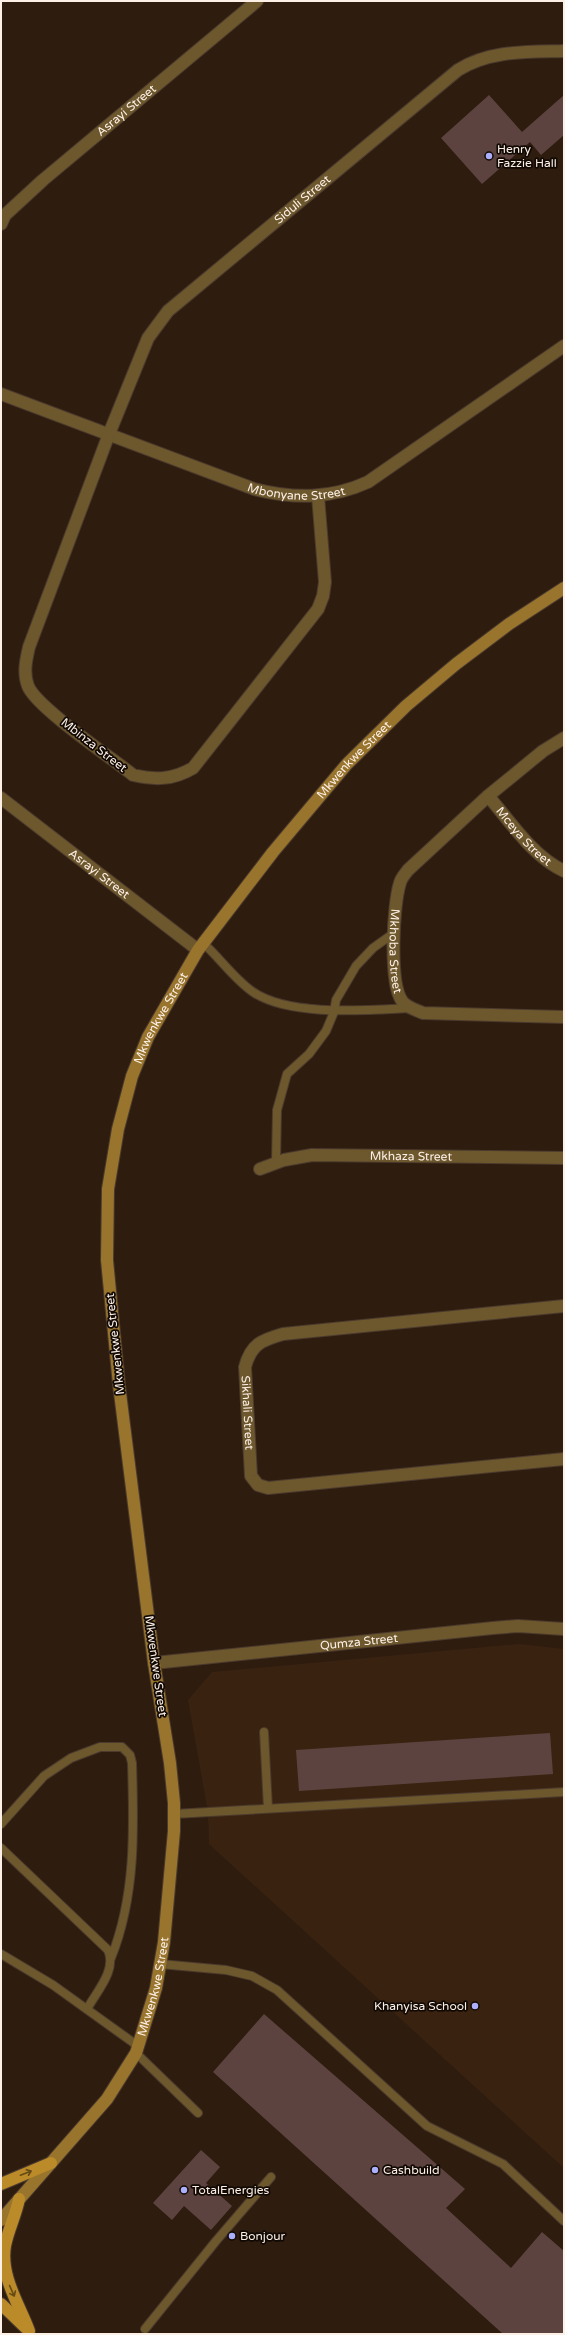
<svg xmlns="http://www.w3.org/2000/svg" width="565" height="2335" viewBox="0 0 565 2335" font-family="'Varela Round',sans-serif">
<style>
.built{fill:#3a2211}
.building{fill:#5c433f}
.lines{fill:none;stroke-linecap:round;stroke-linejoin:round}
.lane-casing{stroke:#4b3a2d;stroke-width:10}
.street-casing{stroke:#4b3a2d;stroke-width:14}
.secondary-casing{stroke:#4b3a2d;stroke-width:14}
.primary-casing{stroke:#4b3a2d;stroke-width:14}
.lane{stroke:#6d572d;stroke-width:8}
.street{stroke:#6d572d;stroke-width:12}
.secondary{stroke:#98742d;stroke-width:12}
.primary{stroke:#ba8b28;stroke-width:12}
.oneway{stroke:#664a16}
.poi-dot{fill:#acaffb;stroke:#110904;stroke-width:1.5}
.labels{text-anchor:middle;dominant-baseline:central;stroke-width:3.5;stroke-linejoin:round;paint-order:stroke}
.street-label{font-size:12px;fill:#fdf0e7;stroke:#110904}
.poi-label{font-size:12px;fill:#fdf0e7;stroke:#110904;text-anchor:start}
</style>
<rect width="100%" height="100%" fill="#2e1c0f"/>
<!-- built -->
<polygon class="built" points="519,1644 564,1649 564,2168 209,1844 208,1812 188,1700 212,1672"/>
<!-- building -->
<g class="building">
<polygon points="489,95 522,132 564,95 564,135 541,155 530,142 482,184 441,138"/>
<polygon points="550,1733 553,1774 299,1791 296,1750"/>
<polygon points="264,2014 465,2189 446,2208 511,2268 542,2232 564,2251 564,2334 503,2334 213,2072"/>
<polygon points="201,2150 220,2167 206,2183 232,2206 211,2230 184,2206 172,2220 153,2203"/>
</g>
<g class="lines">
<!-- lane casing -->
<g class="lane-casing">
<g id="lane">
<path d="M 203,943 C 220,958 234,979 253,992 C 290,1017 367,1010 411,1008"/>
<polyline points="276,1163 277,1110 287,1074 309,1054 326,1031 334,1012 336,1000 356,966 373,948 394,933"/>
<polyline points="264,1732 268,1808"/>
<polyline points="174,1814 564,1792"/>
<path d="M 1,1824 L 44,1776 L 71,1758 L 100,1747 L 122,1747 L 130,1755 L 132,1763 C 134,1828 136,1896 111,1958"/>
<path d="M 1,1848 L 108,1950 C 117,1970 97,1991 87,2009"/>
<polyline points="1,1954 53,1985 138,2046"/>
<polyline points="160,1964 226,1970 252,1976 277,1990 427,2126 503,2164 564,2221"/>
<polyline points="136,2053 198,2113"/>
<polyline points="145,2329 216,2241 271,2177"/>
</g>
</g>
<!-- street casing -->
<g class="street-casing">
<g id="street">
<path id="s1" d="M 1,224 L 5,215 L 43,180 L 257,1"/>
<path id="s2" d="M 1,394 L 254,489 C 294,499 331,499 368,482 L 564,346"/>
<path id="s3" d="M 318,496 L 325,582 L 323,596 L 318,609 L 193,768 C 173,780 155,780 133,775 C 113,759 36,707 28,686 C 23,673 26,660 29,647 L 109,434 L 148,338 L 168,311 L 458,70 C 490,50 527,52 564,51"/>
<path id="s4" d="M 564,738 L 543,751 L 488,796 L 408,870 C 405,874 401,878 400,883 C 393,904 389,983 402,1001 C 406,1007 416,1010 423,1013 L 564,1017"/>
<path id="s5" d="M 488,796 C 511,822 532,856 564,871"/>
<path id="s6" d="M 1,798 L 198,950"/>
<path id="s7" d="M 260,1169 L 284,1160 L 312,1155 L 564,1158"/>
<path id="s8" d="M 564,1306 L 283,1334 C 262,1340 251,1344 245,1367 L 251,1476 L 258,1485 L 268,1488 L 564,1459"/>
<path id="s9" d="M 154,1663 L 493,1628 L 518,1626 L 564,1629"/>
</g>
</g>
<!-- secondary casing -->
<g class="secondary-casing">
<g id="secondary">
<path id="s10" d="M 1,2220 L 107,2099 L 136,2053 L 156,1988 L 164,1942 L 174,1831 L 174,1803 L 170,1763 L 154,1663 L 119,1385 L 107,1260 L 108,1189 L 118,1129 L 132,1076 L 148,1037 L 198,950 L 273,852 L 347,764 L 406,706 L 456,664 L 509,624 L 564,588"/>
</g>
</g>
<!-- primary casing -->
<g class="primary-casing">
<g id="primary">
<polyline points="1,2184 51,2163"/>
<path d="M 19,2199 C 16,2215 8,2230 5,2246 C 0,2276 19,2304 29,2331"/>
<polyline points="1,2304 26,2328"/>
</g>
</g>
<!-- lane -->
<use href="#lane" class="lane"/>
<!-- street -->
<use href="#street" class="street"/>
<!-- secondary -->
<use href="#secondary" class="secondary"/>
<!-- primary -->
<use href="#primary" class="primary"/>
</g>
<!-- one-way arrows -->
<defs><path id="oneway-shaft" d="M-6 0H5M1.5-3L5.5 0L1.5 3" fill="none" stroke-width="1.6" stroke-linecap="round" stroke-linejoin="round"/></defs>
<g class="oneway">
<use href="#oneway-shaft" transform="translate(26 2173) rotate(-21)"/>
<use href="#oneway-shaft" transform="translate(12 2291) rotate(66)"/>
</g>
<!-- markers -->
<g class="poi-dot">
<circle cx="489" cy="156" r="4"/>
<circle cx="475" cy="2006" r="4"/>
<circle cx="375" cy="2170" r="4"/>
<circle cx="184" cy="2190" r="4"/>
<circle cx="232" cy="2236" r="4"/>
</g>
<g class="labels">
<!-- street labels -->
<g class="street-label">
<text stroke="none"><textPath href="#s1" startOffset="170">Asrayi Street</textPath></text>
<text stroke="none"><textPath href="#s3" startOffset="1096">Siduli Street</textPath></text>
<text stroke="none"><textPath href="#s2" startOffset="313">Mbonyane Street</textPath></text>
<text transform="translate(94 745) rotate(38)">Mbinza Street</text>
<text stroke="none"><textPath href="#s10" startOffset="1592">Mkwenkwe Street</textPath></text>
<text stroke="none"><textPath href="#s5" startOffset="54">Mceya Street</textPath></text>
<text stroke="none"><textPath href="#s6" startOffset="124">Asrayi Street</textPath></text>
<text stroke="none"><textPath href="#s4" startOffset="289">Mkhoba Street</textPath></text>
<text stroke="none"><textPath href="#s10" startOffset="1268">Mkwenkwe Street</textPath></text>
<text stroke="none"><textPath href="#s7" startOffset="153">Mkhaza Street</textPath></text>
<text transform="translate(115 1344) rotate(-96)">Mkwenkwe Street</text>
<text stroke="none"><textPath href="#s8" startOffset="382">Sikhali Street</textPath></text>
<text stroke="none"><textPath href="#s9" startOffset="206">Qumza Street</textPath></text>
<text transform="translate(156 1666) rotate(82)">Mkwenkwe Street</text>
<text stroke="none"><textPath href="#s10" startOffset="284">Mkwenkwe Street</textPath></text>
</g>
<!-- poi labels -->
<g class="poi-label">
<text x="497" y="149">Henry<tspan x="497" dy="14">Fazzie Hall</tspan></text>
<text x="467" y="2006" text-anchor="end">Khanyisa School</text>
<text x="383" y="2170">Cashbuild</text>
<text x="192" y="2190">TotalEnergies</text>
<text x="240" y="2236">Bonjour</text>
</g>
</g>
<!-- border -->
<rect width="565" height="2335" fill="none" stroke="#fdf0e7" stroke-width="4"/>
</svg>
